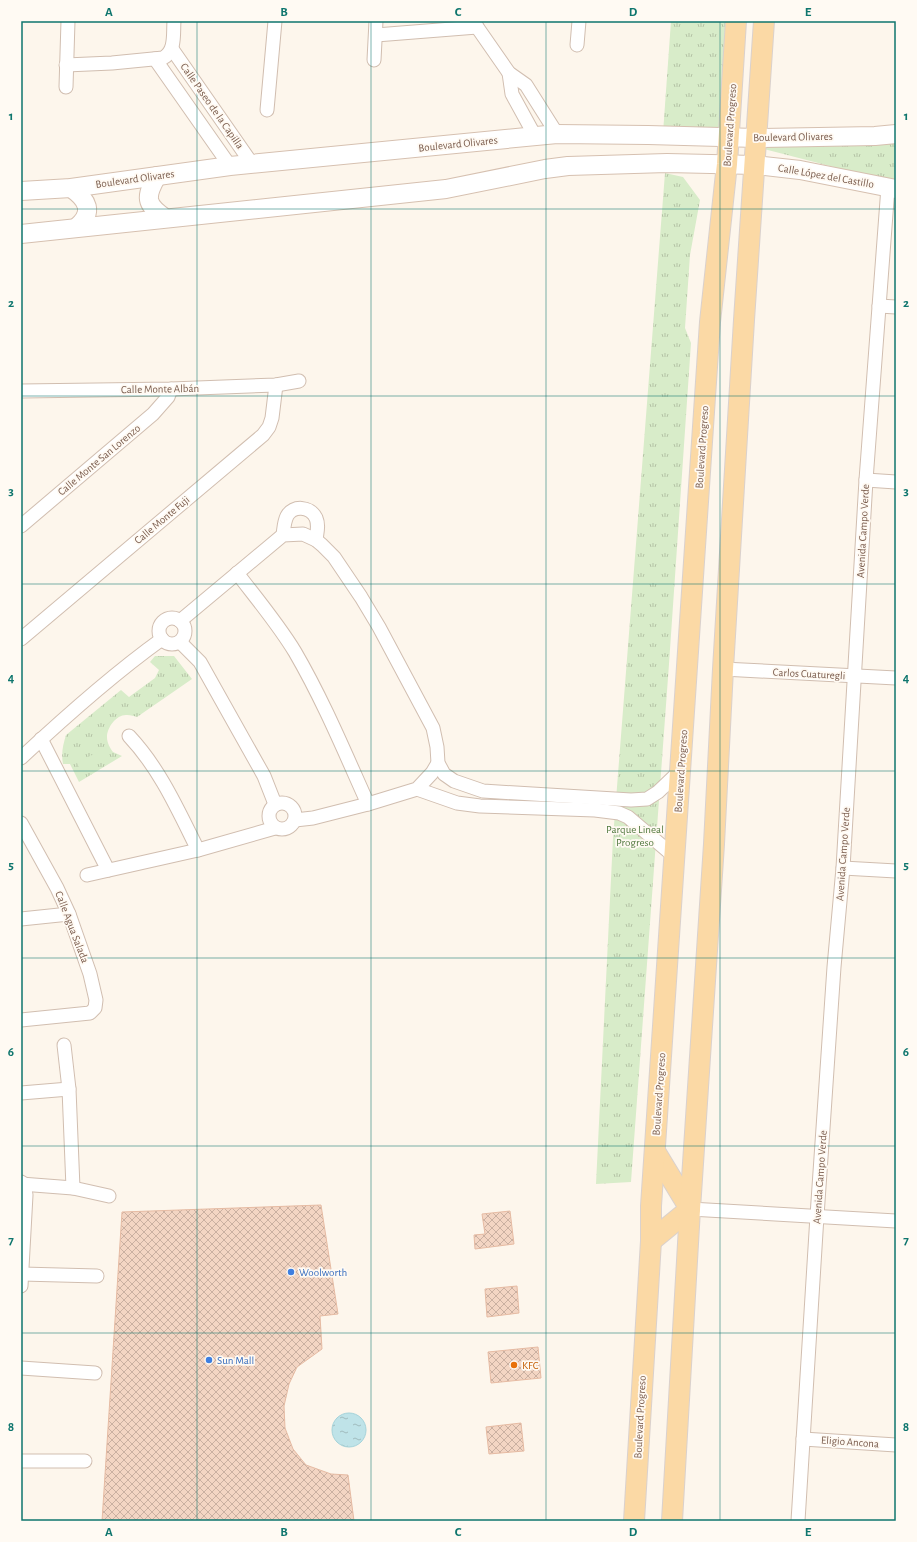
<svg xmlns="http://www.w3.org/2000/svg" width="917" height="1542" viewBox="0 0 917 1542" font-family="'Alegreya Sans',sans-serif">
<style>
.park{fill:url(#park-tufts)}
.pitch{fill:#d8ecc9}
.water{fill:url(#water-ripples);stroke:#a5d3da}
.building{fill:url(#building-cross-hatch);stroke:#e6bba3}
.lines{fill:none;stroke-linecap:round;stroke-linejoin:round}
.street-casing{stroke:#d1beb0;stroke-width:15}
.secondary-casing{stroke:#d6c0b0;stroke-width:20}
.primary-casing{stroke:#dad1cd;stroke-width:22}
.street{stroke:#fff;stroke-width:13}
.secondary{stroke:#fff;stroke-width:18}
.primary{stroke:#fbd9a5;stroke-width:20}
.grid{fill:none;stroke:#0f766e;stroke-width:1;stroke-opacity:0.55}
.shop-dot{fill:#3f7fe0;stroke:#fffaf3;stroke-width:1.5}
.food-dot{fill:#e8710a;stroke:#fffaf3;stroke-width:1.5}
.labels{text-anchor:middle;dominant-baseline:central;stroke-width:3.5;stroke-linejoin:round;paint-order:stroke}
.street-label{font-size:11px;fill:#7a5c4d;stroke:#fffaf3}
.park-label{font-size:11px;fill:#537a41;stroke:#fffaf3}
.shop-label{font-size:11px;fill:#366cbe;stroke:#fffaf3;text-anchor:start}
.food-label{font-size:11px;fill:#c56008;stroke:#fffaf3;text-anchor:start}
.neatline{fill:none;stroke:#0f766e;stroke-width:1.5}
.grid-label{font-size:13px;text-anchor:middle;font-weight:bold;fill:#0f766e}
</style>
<defs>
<pattern id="park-tufts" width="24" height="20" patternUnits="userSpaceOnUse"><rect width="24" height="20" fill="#d8ecc9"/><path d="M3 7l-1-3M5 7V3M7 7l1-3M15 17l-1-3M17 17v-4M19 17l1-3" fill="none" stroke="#b4c2a5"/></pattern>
<pattern id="water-ripples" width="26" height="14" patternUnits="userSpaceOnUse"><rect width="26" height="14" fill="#bfe3e8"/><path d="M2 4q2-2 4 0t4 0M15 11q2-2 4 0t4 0" fill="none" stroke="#a0bbbe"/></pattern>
<pattern id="building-cross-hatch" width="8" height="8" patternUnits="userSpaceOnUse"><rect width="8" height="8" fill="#f3d5c3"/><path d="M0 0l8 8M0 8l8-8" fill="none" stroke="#cab0a1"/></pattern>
</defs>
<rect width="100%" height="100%" fill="#fdf6ec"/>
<!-- park -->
<g class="park">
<polygon points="671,21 728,21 721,132 663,133"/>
<polygon points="896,126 896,183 760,148"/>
<polygon points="665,173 683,177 700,200 690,255 685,328 691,343 669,664 631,1182 596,1184 613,838"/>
<path d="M 155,656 L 174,656 L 192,679 L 137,717 C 134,716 131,715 127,715 C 117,714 107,727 107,737 C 107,743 110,748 113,752 L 122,756 L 79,782 L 70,764 L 63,764 C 61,753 63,745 66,735 L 121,690 L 129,697 L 155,678 L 159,670 L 150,662 Z"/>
</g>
<!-- pitch -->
<polygon class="pitch" points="103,749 108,758 87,770 80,769 77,763"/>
<!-- water -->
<circle class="water" cx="349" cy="1430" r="17"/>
<!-- building -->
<g class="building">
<polygon points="321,1205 338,1314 320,1316 322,1349 297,1367 289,1384 284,1406 285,1428 293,1449 306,1465 331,1474 348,1475 354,1521 102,1521 122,1212"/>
<polygon points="510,1211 514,1244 475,1249 474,1235 485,1234 482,1214"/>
<polygon points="517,1286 519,1313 487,1317 485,1289"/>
<polygon points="538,1347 541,1378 491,1383 488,1352"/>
<polygon points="521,1423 524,1451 489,1454 486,1427"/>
</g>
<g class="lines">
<!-- street casing -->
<g class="street-casing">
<g id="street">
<polyline points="477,27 509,73 526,85 557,134"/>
<polyline points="376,35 477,27"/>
<polyline points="577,45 579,21"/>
<polyline points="172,49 252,164"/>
<polyline points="155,59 230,166"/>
<polyline points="374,60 376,21"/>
<path d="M 66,65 L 112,63 L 163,58 C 176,51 173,34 174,21"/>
<polyline points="509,73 512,94 535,136"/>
<polyline points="66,87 68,21"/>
<polyline points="267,110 275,21"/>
<polyline points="879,306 896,307"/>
<polyline points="21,391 171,389 276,385 299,381"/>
<polyline points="866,480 896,482"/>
<polyline points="21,526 153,414 168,397 171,389"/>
<path d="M 283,535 C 284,528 284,522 287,516 C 293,505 310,506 316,518 C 319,525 317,532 316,540"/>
<path d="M 237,573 C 257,599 278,624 295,652 C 323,700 345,753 368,804"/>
<circle cx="172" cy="631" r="13"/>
<polyline points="180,621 283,535 303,534 316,540 322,545 334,557 361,597 379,627 433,728 437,747 438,763 444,774 454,781 483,791 631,800 647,799 658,792 680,771"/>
<polyline points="21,639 263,435 269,427 272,418 276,385"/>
<polyline points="180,642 200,662 264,776 275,804"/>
<polyline points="723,669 896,678"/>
<path d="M 129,736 C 160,769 178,810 198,850"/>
<polyline points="41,739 108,870"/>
<path d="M 21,758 C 66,716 112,675 162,639"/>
<polyline points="417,789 457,803 480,806 595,810 619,813 628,817 675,857"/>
<circle cx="282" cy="816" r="13"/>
<polyline points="295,820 313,818 368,804 417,789 432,773 438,763"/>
<polyline points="21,823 57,888 69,914 90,974 96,1000 95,1008 90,1013 21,1020"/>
<polyline points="843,868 896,871"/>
<polyline points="87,875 198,850 275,828"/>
<polyline points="21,919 69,914"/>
<polyline points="64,1045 69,1089 73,1188"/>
<polyline points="21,1093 69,1089"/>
<polyline points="21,1182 24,1184 26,1195 21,1286"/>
<polyline points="21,1184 73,1188 109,1196"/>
<polyline points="690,1209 896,1221"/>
<polyline points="22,1274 97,1276"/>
<polyline points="21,1368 95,1373"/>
<polyline points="803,1439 896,1445"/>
<polyline points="21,1461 85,1461"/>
<polyline points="798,1521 817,1216 834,967 843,868 866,480 888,187"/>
</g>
</g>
<!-- secondary casing -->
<g class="secondary-casing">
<g id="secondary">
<path d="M 157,176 C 145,197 145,204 165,218"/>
<path d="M 71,188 C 88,200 94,212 77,227"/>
<polyline points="21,191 71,188 230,166 557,134 648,135 756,138 875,136 896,134"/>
<polyline points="21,234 446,189 545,169 568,166 667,163 755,165 800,170 896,189"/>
</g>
</g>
<!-- primary casing -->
<g class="primary-casing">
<g id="primary">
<polyline points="651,1241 690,1209 656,1153"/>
<polyline points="634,1521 651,1241 651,1206 710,322 727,164 736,21"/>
<polyline points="672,1521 690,1209 714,844 723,669 744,320 764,21"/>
</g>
</g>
<!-- street -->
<use href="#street" class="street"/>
<!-- secondary -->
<use href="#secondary" class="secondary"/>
<!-- primary -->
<use href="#primary" class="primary"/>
</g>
<!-- grid -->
<path class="grid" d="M 197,21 L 197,1521M 371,21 L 371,1521M 546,21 L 546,1521M 720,21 L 720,1521M 21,209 L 896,209M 21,396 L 896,396M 21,584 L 896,584M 21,771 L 896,771M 21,958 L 896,958M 21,1146 L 896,1146M 21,1333 L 896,1333"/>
<!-- markers -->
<g class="shop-dot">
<circle cx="291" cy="1272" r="4"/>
<circle cx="209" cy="1360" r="4"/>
</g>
<circle class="food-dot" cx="514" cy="1365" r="4"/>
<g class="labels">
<!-- street labels -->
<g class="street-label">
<text transform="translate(212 106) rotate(55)">Calle Paseo de la Capilla</text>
<text transform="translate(730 125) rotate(-86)">Boulevard Progreso</text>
<text transform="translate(793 137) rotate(-1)">Boulevard Olivares</text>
<text transform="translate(458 144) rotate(-6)">Boulevard Olivares</text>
<text transform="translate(826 176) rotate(10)">Calle López del Castillo</text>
<text transform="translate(135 179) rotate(-8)">Boulevard Olivares</text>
<text transform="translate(160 389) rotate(-1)">Calle Monte Albán</text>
<text transform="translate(702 447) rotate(-86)">Boulevard Progreso</text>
<text transform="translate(99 460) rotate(-40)">Calle Monte San Lorenzo</text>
<text transform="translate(162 520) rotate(-40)">Calle Monte Fuji</text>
<text transform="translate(863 531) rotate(-87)">Avenida Campo Verde</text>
<text transform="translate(809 674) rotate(3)">Carlos Cuaturegli</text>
<text transform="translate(681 771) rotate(-86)">Boulevard Progreso</text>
<text transform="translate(843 854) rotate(-86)">Avenida Campo Verde</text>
<text transform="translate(72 927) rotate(69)">Calle Agua Salada</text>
<text transform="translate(659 1094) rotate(-86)">Boulevard Progreso</text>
<text transform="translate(820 1177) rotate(-86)">Avenida Campo Verde</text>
<text transform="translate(640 1417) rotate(-87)">Boulevard Progreso</text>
<text transform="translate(850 1442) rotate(4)">Eligio Ancona</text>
</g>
<!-- park labels -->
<g class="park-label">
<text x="635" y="829">Parque Lineal<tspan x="635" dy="13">Progreso</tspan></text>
</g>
<!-- shop labels -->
<g class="shop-label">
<text x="299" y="1272">Woolworth</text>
<text x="217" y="1360">Sun Mall</text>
</g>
<!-- food labels -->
<g class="food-label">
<text x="522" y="1365">KFC</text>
</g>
</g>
<!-- border -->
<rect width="917" height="1542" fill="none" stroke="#fffaf3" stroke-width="44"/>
<rect x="22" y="22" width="873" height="1498" class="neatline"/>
<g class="grid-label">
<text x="109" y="16">A</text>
<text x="284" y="16">B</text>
<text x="458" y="16">C</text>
<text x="633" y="16">D</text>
<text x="808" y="16">E</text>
<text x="11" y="120">1</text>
<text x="906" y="120">1</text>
<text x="11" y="307">2</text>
<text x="906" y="307">2</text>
<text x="11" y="495">3</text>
<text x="906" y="495">3</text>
<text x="11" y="682">4</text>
<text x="906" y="682">4</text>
<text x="11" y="869">5</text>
<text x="906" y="869">5</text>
<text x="11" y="1056">6</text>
<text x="906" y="1056">6</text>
<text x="11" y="1244">7</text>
<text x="906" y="1244">7</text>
<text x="11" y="1431">8</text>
<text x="906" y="1431">8</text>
<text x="109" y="1536">A</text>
<text x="284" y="1536">B</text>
<text x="458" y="1536">C</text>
<text x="633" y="1536">D</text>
<text x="808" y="1536">E</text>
</g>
</svg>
